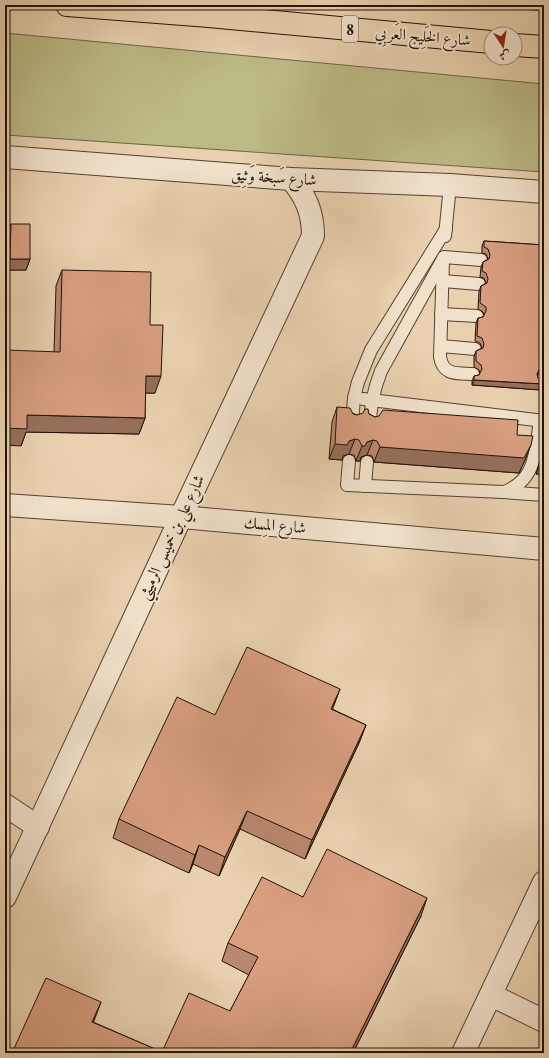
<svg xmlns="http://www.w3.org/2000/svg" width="549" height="1058" viewBox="0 0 549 1058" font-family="'EB Garamond',Amiri,serif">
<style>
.green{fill:#bcba86;stroke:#6e6646}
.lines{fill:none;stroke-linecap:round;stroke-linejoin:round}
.lane-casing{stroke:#534230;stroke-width:14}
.street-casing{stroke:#534230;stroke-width:24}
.highway-casing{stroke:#211206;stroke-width:24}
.lane{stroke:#f1e1cb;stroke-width:12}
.street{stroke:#f1e1cb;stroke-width:22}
.highway{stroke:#e9d1af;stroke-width:22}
.wall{fill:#b9886e;stroke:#211206}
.shaded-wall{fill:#966f5a;stroke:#211206}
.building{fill:#d79e80;stroke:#211206}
.labels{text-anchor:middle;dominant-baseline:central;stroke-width:4;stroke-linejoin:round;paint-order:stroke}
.shield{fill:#f1e1cb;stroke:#5f5041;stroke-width:1}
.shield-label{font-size:15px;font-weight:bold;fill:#211206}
.street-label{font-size:16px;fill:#211206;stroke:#f1e1cb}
</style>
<rect width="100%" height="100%" fill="#e9d1af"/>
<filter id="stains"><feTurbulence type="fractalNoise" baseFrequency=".005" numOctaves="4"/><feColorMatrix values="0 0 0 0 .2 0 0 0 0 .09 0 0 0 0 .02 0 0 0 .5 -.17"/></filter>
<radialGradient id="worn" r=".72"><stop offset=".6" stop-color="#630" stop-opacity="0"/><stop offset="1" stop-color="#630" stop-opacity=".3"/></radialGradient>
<!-- green -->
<g class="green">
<polygon points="475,5 544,5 544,11"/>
<polygon points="5,33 544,84 544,172 5,135"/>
</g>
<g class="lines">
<!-- lane casing -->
<g class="lane-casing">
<g id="lane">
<polyline points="445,236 450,185"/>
<path d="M 443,260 L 440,357 C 443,376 458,373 473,374"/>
<polyline points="443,281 479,284"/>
<polyline points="441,314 477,316"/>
<polyline points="441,346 475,349"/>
<polyline points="542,380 544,380"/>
<polyline points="363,399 544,421"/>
<polyline points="352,423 354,398 358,382 371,350 446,229"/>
<path d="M 370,425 C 370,406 374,389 381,371 L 444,257 L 481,260"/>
<polyline points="349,461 347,485 503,492 544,495"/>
<polyline points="365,486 367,462"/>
<path d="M 504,492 C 537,480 535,450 540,421"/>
</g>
</g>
<!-- street casing -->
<g class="street-casing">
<g id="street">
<polyline points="5,157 291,179 450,185 544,192"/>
<polyline points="5,505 181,517 544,549"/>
<polyline points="5,805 38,827"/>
<path d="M 5,897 L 181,517 L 313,236 C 313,213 306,196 291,179"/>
<polyline points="491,995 544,1021"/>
<polyline points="463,1053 544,882"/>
</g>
</g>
<!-- highway casing -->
<g class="highway-casing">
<g id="highway">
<polyline points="67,5 209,16 491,42"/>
<polyline points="515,45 544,47"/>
</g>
</g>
<!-- lane -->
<use href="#lane" class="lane"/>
<!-- street -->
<use href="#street" class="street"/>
<!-- highway -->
<use href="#highway" class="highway"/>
</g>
<!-- wall -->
<g class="wall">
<polygon points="11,224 30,259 26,270 6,270 7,235"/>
<polygon points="484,241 544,245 544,369 543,372 538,374 537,375 538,378 543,384 541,390 472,385 472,381 474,376 479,375 480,373 479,370 474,367 474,356 476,351 482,348 480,343 475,341 476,323 478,318 483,317 484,315 483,312 478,309 479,291 481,286 486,283 484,278 480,277 481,267 483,262 488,259 486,254 482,253 482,246"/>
<polygon points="62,270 150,325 155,393 145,393 145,418 139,434 26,432 21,446 54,352 56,286"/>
<polygon points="337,407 357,415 369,414 375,417 517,435 525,460 519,473 374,462 372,456 367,455 361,457 360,461 356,461 354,455 349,454 343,456 342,460 329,459 332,422"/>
<polygon points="544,449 544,476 542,476 542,474 536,474"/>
<polygon points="332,709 366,725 359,743 305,859 240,829 219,876 193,864 189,873 113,838 119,819 215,715"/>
<polygon points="303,897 421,916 353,1053 12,1053 93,1022 162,1052 230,1011 249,975 222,961 228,943"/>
</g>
<!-- shaded-wall -->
<g class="shaded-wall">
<polygon points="10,259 30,259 26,270 6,270"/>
<polygon points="544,367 543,372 538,374 535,380 537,374 540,368"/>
<polygon points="146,376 161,376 155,393 140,393"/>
<polygon points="474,380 543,384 541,390 472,385"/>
<polygon points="27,415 145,418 139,434 26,432 21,446 5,445 5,428"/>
<polygon points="355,439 349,454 343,456 342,460 329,459 335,444 349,441"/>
<polygon points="373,440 367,455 361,457 360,461 356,461 362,446 367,442"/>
<polygon points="531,445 525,460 519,473 374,462 380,447"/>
<polygon points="540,463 544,463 544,469 542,474 536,474"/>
<polygon points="544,471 544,476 542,476"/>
<polygon points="340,689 333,708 324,727 331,709"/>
<polygon points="366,725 359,743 305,859 312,840"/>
<polygon points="247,811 240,829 219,876 225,857"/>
<polygon points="199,845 193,864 189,873 195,855"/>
<polygon points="427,898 421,916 353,1053 350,1053"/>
<polygon points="101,1002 94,1021 85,1040 92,1022"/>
</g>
<!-- building -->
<g class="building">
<polygon points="11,224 30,224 30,259 10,259"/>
<polygon points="484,241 544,245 544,367 540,368 537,374 538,378 544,382 543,384 474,380 474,376 479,375 482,369 481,365 476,361 476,351 483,348 484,344 482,338 477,336 478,318 483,317 486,311 486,307 480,303 481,286 487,283 488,279 486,273 482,271 483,262 489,259 490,255 488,249 484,247"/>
<polygon points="62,270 151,272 150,325 163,325 161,376 146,376 145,418 27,415 27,429 5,428 5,350 60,352"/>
<polygon points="337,407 350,408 353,414 357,415 363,413 365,409 368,409 369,414 375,417 379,416 383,410 518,420 517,435 533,436 531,445 524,458 380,447 377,441 373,440 367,442 365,446 362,446 359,440 355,439 349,441 347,445 335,444"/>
<polygon points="544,450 544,463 540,463"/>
<polygon points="247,647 340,689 331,709 366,725 312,840 247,811 225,857 199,845 195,855 119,819 177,697 215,715"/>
<polygon points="327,849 427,898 350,1053 12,1053 46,978 101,1002 92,1022 162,1052 189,993 230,1011 258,957 228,943 262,877 303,897"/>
</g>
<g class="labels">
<!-- shield labels -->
<rect class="shield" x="342" y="16" width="16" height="26" rx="3"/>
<g class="shield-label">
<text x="350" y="29">8</text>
</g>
<!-- street labels -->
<g class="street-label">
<text transform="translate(423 36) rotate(5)">شارع الخَلِيج العَربِي</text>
<text transform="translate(274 177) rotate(4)">شارع سَبخة وَثِيق</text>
<text transform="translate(275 525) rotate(5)">شارع المِسك</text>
<text transform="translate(171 537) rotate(-65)">شارع علي بن خميس الرميثي</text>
</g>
</g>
<!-- margin -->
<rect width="549" height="1058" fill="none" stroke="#e9d1af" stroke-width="20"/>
<rect x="6" y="6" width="537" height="1046" fill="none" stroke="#211206" stroke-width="2"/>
<rect x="10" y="10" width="529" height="1038" fill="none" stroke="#211206"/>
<!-- north arrow -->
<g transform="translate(503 46) rotate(168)"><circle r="19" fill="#f1e1cb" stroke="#9e8e7c"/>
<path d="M0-3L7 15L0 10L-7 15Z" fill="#8f2418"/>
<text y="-6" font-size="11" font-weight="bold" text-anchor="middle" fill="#211206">ش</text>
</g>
<rect width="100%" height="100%" filter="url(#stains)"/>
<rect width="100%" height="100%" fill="url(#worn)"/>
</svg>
